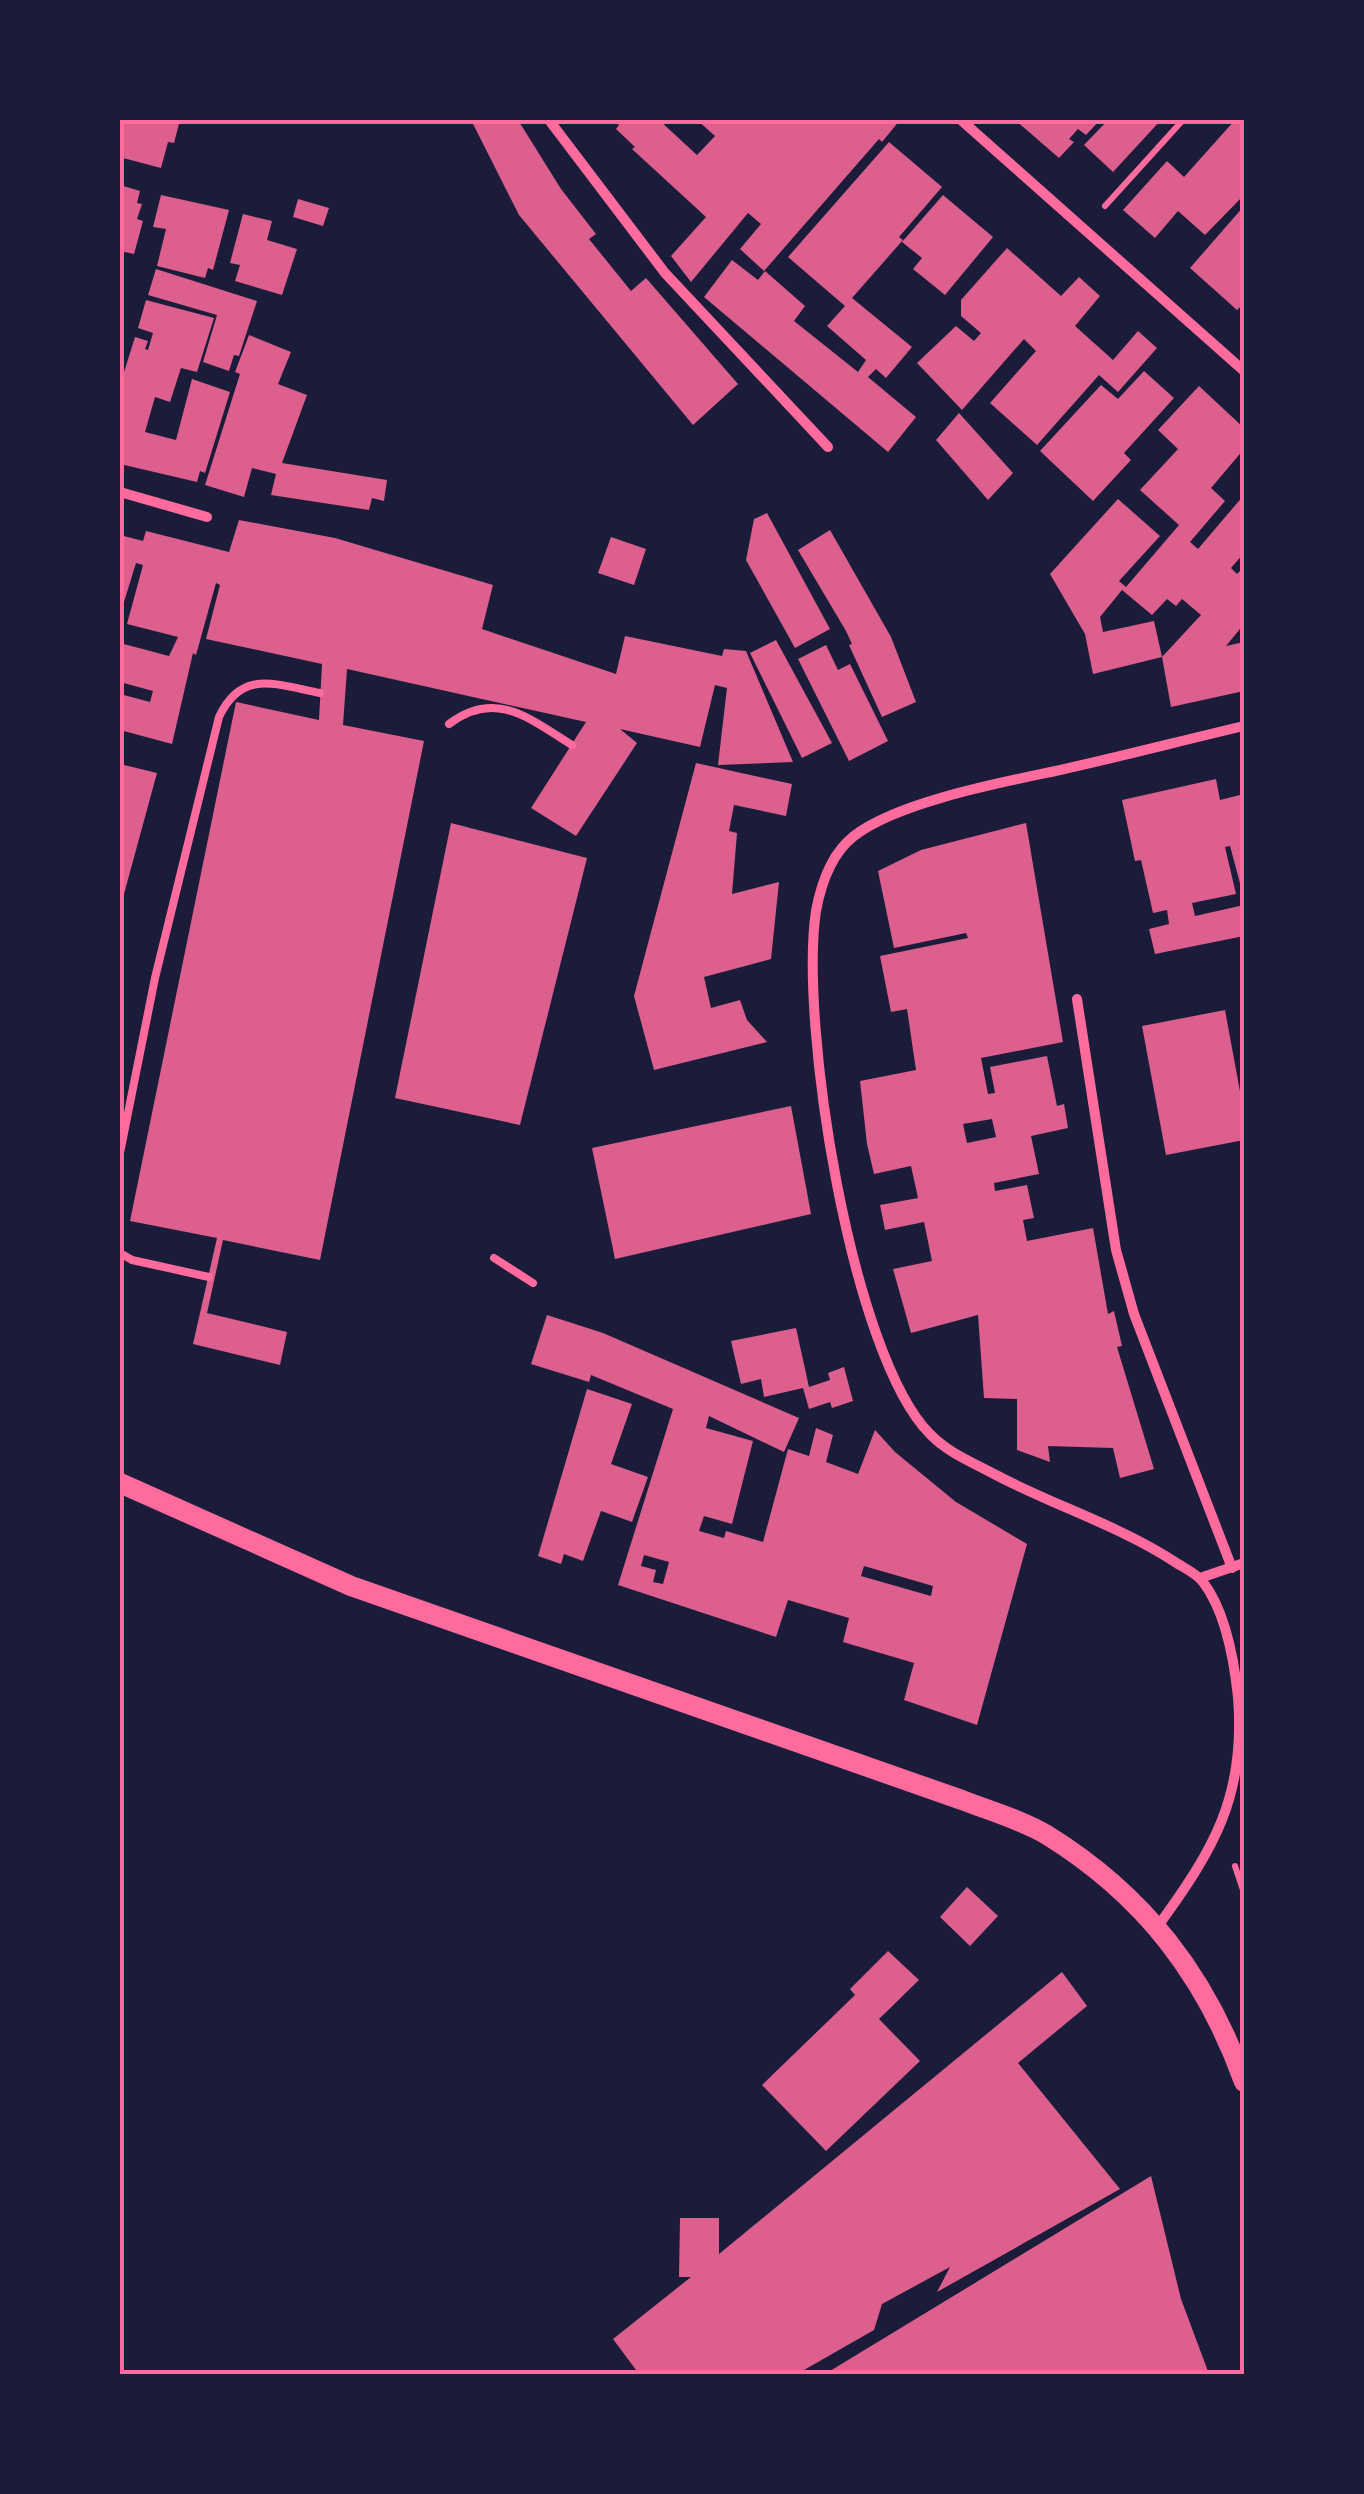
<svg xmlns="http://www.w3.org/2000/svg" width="1364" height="2494" viewBox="0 0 1364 2494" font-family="'DM Sans',sans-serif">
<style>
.building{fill:#dd5f8e;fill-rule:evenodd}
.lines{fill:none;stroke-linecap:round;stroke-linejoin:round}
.path{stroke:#ff6b9d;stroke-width:6}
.service{stroke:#ff6b9d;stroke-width:8}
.minor{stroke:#ff6b9d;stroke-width:10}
.secondary{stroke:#ff6b9d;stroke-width:20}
.neatline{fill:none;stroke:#ff6b9d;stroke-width:4}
</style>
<rect width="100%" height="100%" fill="#1b1b3a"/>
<!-- building -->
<g class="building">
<polygon points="120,120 180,120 174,143 168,142 161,168 123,158 120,166"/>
<polygon points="471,120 518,120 561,189 596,234 589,239 631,291 646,278 738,384 693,425 519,215"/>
<polygon points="615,120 659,120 697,155 715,136 697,120 900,120 882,142 879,139 764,271 740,249 761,224 748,213 691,282 671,256 706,217 632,149 635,147 616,129 619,125"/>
<polygon points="1015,120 1100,120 1086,135 1078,129 1069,139 1074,142 1059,158"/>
<polygon points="1108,120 1161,120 1113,172 1084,145"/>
<polygon points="1235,120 1244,120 1244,195 1205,235 1178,211 1155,238 1123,210 1167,161 1184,177"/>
<polygon points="889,142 942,187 899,237 903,240 852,298 912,347 886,378 876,369 868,377 916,417 888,452 704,297 732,260 758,280 765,271 805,306 794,321 858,372 866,360 827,326 845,306 788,257"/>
<polygon points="120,185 140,191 137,203 142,204 137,219 143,221 134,254 120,251"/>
<polygon points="161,195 229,210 213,270 208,268 205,278 157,266 166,229 153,227"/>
<polygon points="943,195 993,237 945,295 913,269 922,258 902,242"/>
<polygon points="298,199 329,208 323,226 293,217"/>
<polygon points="1244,206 1244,303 1237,310 1190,268"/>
<polygon points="243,214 272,221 267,240 297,249 282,295 235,281 240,265 230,263"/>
<polygon points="1007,248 1061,296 1079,277 1100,296 1075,326 1113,360 1138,331 1157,348 1118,392 1099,375 1037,445 990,403 1036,351 1024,339 962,410 917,363 956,326 974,341 981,333 961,316 961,300"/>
<polygon points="156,269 257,301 239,356 234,355 229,371 203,362 217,315 148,295"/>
<polygon points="146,300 214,318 197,372 181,368 170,402 155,397 145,432 176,440 192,379 230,392 205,473 200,471 197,482 120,464 120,385 135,337 148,341 145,349 148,350 153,333 138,328"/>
<polygon points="249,335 291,352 278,384 307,395 282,463 387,480 384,501 372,498 369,510 271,495 276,474 252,468 244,497 205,485 240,374 235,372"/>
<polygon points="1144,371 1174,398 1124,453 1131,460 1093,501 1040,451 1101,385 1118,399"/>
<polygon points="1199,386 1244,428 1244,449 1211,488 1225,501 1190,542 1198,549 1244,495 1244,553 1231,568 1237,574 1244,567 1244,624 1226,646 1244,642 1244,691 1171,707 1162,657 1201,615 1182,599 1176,606 1167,599 1152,615 1122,590 1100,617 1103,632 1154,621 1162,657 1093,674 1085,634 1050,574 1118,499 1160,536 1119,581 1126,587 1179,525 1140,490 1178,449 1158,430"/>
<polygon points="959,413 1013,473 988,500 936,440"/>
<polygon points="767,513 830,629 795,648 746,560 754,519"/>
<polygon points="239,520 335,538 493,585 482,629 616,674 625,636 722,656 724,649 746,651 793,762 718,765 727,688 715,685 700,747 620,729 637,743 576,836 531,808 586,722 347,669 343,725 424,741 320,1260 223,1240 207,1313 287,1332 280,1365 193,1344 217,1238 130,1221 236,702 319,720 322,664 206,639 220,585 216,583 196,655 193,653 172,744 120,730 120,694 150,702 153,691 120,682 120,643 169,656 178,637 127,624 143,565 136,563 120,615 120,535 143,541 146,531 229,552"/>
<polygon points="830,530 891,637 916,702 882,717 849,645 852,644 846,631 798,550"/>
<polygon points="611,537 646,549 634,585 598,573"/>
<polygon points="776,640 832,743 802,758 750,653"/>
<polygon points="826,645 838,670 850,664 888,741 849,761 798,659"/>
<polygon points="696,763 792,784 786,816 734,805 729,831 737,833 732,894 779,882 771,959 704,977 711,1008 740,1000 747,1020 767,1042 654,1070 634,996"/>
<polygon points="120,764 157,773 121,905 120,905"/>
<polygon points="1216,779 1220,800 1244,794 1244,898 1230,846 1225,847 1236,894 1192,903 1195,916 1244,905 1244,936 1155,954 1149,929 1169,924 1167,910 1153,913 1141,860 1135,861 1122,800"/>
<polygon points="451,823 587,858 520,1125 395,1098"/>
<path d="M 1026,823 L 1063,1042 L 981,1058 L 988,1094 L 995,1093 L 990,1067 L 1047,1056 L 1057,1106 L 1064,1104 L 1068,1128 L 1031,1136 L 1039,1174 L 994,1183 L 995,1191 L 1027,1185 L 1034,1218 L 1023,1220 L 1027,1241 L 1093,1228 L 1108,1314 L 1114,1311 L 1122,1346 L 1117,1347 L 1154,1469 L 1120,1478 L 1113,1448 L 1048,1446 L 1050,1462 L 1017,1450 L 1017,1399 L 984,1398 L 978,1315 L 911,1333 L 893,1269 L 932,1261 L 924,1222 L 885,1230 L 880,1205 L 918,1198 L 911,1166 L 874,1174 L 867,1144 L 860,1081 L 916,1070 L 907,1009 L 891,1012 L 880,956 L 968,938 L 966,933 L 894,948 L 878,871 L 921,850 ZM 992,1119 L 996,1137 L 967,1143 L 963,1124 Z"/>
<polygon points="1225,1010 1244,1113 1244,1140 1166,1155 1142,1026"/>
<polygon points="791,1106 811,1214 615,1259 592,1148"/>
<path d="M 547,1315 L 603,1333 L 799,1418 L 784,1452 L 709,1416 L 706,1428 L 753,1441 L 732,1524 L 704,1516 L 699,1531 L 724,1538 L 726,1531 L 763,1542 L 788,1449 L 809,1456 L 816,1428 L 833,1435 L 826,1462 L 858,1474 L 875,1430 L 895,1452 L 956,1502 L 1027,1544 L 977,1725 L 904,1700 L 914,1663 L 843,1642 L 849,1618 L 788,1600 L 776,1637 L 618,1585 L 673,1409 L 591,1375 L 589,1382 L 531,1364 ZM 644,1555 L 669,1562 L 663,1584 L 653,1582 L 656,1570 L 641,1566 ZM 864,1566 L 933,1586 L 931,1596 L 861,1576 Z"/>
<polygon points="796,1328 809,1387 830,1380 828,1373 844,1367 853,1401 832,1408 830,1402 809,1409 803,1388 764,1397 761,1379 741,1384 731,1341"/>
<polygon points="587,1389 632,1404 611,1464 648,1477 632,1522 601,1511 583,1561 564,1554 561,1564 538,1556"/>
<polygon points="967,1887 998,1916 970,1946 940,1917"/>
<polygon points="888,1951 919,1980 879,2019 920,2061 826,2151 762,2085 855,1995 850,1989"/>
<polygon points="1062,1972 1087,2006 1018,2063 1120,2189 937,2292 950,2267 882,2304 874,2330 797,2374 639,2374 613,2339 691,2277 679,2277 680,2218 719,2218 719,2254"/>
<polygon points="1151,2176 1181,2299 1209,2374 825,2374"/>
</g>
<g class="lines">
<!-- path -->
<g class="path">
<polyline points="1105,206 1183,120"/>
<polyline points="1235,1866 1244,1893"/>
</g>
<!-- service -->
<g class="service">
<path d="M 449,724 C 495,689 529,718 572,745"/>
<path d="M 120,1153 L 155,978 L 219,717 C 242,668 277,685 320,693"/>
<polyline points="120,1253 132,1260 209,1277"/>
<polyline points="494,1258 533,1283"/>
</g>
<!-- minor -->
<g class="minor">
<polyline points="549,120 665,273 828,447"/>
<polyline points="961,120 1244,371"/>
<polyline points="120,492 207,517"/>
<polyline points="1077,999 1116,1250 1134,1314 1232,1568"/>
<polyline points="1200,1578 1244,1563"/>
<path d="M 1158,1926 C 1214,1849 1246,1796 1238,1697 C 1234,1659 1226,1612 1203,1582 C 1196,1573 1184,1568 1175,1562 C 1120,1526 1055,1506 996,1475 C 974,1463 948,1453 930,1434 C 851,1355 799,1022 816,911 C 821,884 832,853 854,836 C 896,803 998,783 1051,772 C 1115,758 1180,741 1244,726"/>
</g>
<!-- secondary -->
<path class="secondary" d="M 120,1483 L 351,1586 L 962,1800 C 990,1811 1022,1820 1047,1835 C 1144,1895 1206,1976 1244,2082"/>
</g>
<!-- border -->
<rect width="1364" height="2494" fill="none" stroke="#1b1b3a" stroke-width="245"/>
<rect x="122" y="122" width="1120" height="2250" class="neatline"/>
</svg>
